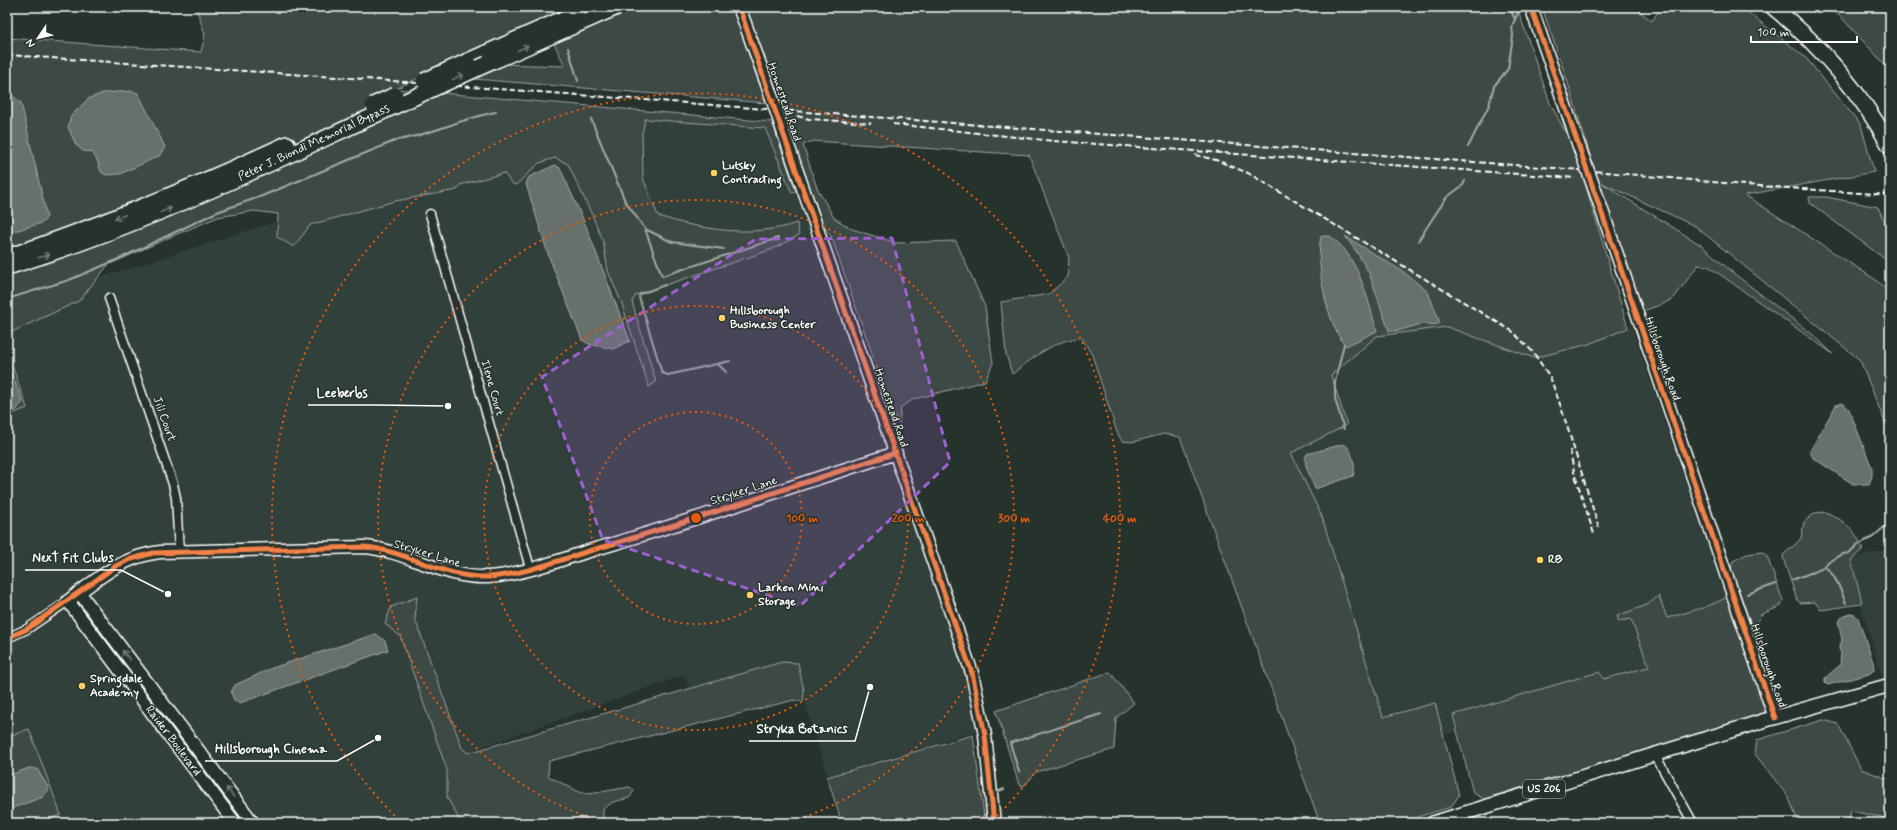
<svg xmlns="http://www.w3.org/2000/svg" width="1897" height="830" viewBox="0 0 1897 830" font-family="Mynerve,sans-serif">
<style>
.built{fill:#333f3a}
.green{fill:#3e4944;stroke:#9ea4a2}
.water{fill:#67706c;stroke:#a4a9a7}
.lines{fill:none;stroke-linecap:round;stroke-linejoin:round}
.stream{stroke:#a4a9a7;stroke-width:2}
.street-casing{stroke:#fff;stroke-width:11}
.secondary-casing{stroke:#fff;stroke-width:15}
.primary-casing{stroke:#fff;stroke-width:16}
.highway-casing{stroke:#fff;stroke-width:18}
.street{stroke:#26332d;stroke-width:8}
.secondary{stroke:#26332d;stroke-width:12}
.primary{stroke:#26332d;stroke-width:13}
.highway{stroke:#26332d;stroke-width:15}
.rail{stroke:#fff;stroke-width:2;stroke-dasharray:6 3;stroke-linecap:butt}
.secondary-bridge-casing{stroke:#fff;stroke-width:15;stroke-linecap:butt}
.highway-bridge-casing{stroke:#fff;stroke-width:18;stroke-linecap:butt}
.secondary-bridge{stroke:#26332d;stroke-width:12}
.highway-bridge{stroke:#26332d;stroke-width:15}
.cycleway-casing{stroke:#26332d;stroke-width:8}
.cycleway{stroke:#f48246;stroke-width:5}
.oneway{stroke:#727a76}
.marked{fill:#9c61cf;fill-opacity:0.2;stroke:#9c61cf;stroke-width:3;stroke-dasharray:8 5;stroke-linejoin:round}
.ring{fill:none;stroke:#e8590c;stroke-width:2;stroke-dasharray:2 4}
.poi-dot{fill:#ffd166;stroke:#26332d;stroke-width:1.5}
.labels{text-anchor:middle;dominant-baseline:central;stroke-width:3;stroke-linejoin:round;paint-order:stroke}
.shield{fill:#26332d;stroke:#bec2c0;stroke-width:1}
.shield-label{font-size:11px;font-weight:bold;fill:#fff}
.street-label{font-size:12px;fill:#fff;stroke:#26332d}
.poi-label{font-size:12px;font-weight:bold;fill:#fff;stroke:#26332d;text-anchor:start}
.centre{fill:#e8590c;stroke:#26332d;stroke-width:2}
.ring-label{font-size:12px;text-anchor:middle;font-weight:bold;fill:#e8590c;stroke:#26332d;stroke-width:3;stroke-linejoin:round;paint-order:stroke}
.leader{fill:none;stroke:#fff;stroke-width:1.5}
.callout-dot{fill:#fff;stroke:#26332d;stroke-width:1.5}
.callout-label{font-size:13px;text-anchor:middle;font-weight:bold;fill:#fff;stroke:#26332d;stroke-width:3;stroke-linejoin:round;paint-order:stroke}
</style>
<rect width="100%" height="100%" fill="#26332d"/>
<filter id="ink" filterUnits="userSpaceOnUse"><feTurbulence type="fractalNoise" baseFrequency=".025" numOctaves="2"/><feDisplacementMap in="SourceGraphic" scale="8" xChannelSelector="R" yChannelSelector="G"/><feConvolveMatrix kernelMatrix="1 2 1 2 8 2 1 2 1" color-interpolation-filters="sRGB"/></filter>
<g filter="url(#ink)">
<!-- built -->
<g class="built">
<polygon points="620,113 772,124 966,677 977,731 828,776 792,661 690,692 684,675 443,761 458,811 464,823 7,823 7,307"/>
<polygon points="1444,312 1546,353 1631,325 1742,645 1384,753 1286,445 1323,352"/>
<polygon points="1890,549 1890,674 1882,676 1847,559"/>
</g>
<!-- green -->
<g class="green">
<path d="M 196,7 L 577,7 L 588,26 L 640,7 L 732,7 L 766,103 L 474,79 L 501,64 L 565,66 L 543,20 L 395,89 L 772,122 L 796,191 L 792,193 L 765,128 L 645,119 L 642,134 L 643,178 L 658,216 C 702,230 752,238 797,223 L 799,235 L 773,249 L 636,295 L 632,302 L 656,382 L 649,387 L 622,304 L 608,271 L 603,241 L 592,215 L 568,164 L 555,158 L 539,163 L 516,185 L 511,183 L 504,173 L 460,185 L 457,190 L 395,201 L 310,225 L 294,247 L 277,237 L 278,214 L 254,211 L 218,217 L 175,235 L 108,265 L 79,301 L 7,334 L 7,38 L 201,52 L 205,35 Z"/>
<path d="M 745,7 L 1517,7 L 1550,103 L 1575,150 L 1628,328 L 1589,344 L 1534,358 L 1447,327 L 1377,336 L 1331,375 L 1347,425 L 1291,453 L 1322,517 L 1383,717 L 1435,703 L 1459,795 L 1451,807 L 1397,823 L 1320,823 L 1180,437 L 1164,434 L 1132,442 L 1122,441 L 1117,432 L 1092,355 L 1082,338 C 1056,338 1032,359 1012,374 L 1006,354 L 1001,302 L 1049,294 L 1068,277 L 1069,258 L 1029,155 L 813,141 L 803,145 L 817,188 L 834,218 L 852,229 L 896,243 L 956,241 L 985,307 L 993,363 L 985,381 L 914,399 L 901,407 L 899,424 L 891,408 L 831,236 L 823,225 C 796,152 772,79 745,7 Z"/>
<polygon points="1542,7 1634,7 1652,21 1661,7 1740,7 1749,13 1806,58 1861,125 1874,172 1745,195 1873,278 1890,292 1890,435 1860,360 1695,226 1602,183 1701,245 1732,272 1817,338 1833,354 1708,266 1698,265 1674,298 1663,304 1643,311 1598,181 1569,86"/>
<polygon points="1828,7 1890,7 1890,70 1841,17"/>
<polygon points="1809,197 1826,197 1878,207 1890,234 1890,263 1810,203"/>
<polygon points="7,351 27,408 7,416"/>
<path d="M 1826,512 C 1846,522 1854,528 1863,549 L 1851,560 L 1862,602 L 1861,604 L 1821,610 L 1815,602 L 1801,603 L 1797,600 L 1783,558 L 1784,554 L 1796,544 L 1801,538 L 1804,522 L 1815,513 Z"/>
<polygon points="1762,552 1767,556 1783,601 1781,606 1760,615 1757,625 1751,625 1731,569 1733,561 1747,554"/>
<polygon points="1659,596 1667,618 1706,607 1728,597 1768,713 1484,799 1473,793 1453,715 1599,672 1604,679 1649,667 1631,619 1619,621 1617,616 1647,605"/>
<polygon points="417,597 415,619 462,748 468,753 782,662 798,663 804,691 803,702 794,700 549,761 548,776 579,792 589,794 630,787 634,791 629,798 613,802 603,809 603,823 461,823 447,797 447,770 400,636 385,624 391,607"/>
<polygon points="1110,672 1134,703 1116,718 1114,749 1036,772 1024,786 1019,785 996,711"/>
<polygon points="1823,720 1838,724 1861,769 1890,780 1890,819 1851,811 1848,823 1798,822 1789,798 1755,754 1757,740"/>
<polygon points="29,729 61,815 40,822 40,823 7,823 7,737"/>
<polygon points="973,735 985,823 842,823 827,777"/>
</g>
<!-- water -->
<g class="water">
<polygon points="130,91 138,93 165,147 159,156 120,174 106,175 101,172 97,160 92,152 83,151 76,145 68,127 71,116 88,99 103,93"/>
<polygon points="14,97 21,103 47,217 42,223 7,233 7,98"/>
<polygon points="555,165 560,168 586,226 630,341 613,349 589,344 582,340 549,257 526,184 529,177"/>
<path d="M 1321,236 L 1330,236 C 1335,240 1341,245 1344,249 C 1362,272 1369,304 1377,331 L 1346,346 C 1327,326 1315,263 1321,236 Z"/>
<path d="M 1345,236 L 1405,273 L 1428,292 L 1440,323 C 1434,326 1431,324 1424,324 C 1412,325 1402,332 1389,331 L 1369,273 L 1358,254 Z"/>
<polygon points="7,363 23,402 16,410 7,414"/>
<polygon points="1843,403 1849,409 1872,468 1872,476 1869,484 1853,484 1813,458 1810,451 1836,405"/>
<path d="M 1344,444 C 1352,448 1357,469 1353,476 L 1315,489 L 1306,466 L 1305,458 L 1307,454 L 1314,452 Z"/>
<polygon points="1851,614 1855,615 1858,618 1874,665 1874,670 1869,674 1828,685 1825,682 1825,678 1840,665 1841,653 1839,649 1842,640 1838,621 1842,617"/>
<polygon points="376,634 385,641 388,650 240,703 234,700 231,692 235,685 272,668"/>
<polygon points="29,768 37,769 49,789 43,797 7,810 7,776"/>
</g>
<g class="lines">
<!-- stream -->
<g class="stream">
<polyline points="1509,7 1515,19"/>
<polyline points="568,48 578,81"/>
<polyline points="591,119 625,201 645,229 672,242 724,249"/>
<polyline points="1468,147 1489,105 1494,86 1508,69 1513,36 1512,26 1518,13"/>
<polyline points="645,229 662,276 778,238"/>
<polyline points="1418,241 1446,198 1463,185 1465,181"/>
<polyline points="665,285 640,294 639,297 662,373 668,375 730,361"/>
<path d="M 7,299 L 69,280 L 119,259 L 217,212 L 262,196 L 397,140 C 431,135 462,118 496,112"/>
<polyline points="1344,344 1335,381 1335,398 1344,429"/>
<polyline points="718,364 726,372"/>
<path d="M 1824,566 C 1836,575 1840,589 1846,603"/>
<polyline points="1792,580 1821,569 1828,562 1843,554 1849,553 1857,545 1873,537 1883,528 1890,525"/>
<polyline points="1747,594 1776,584"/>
<polyline points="1019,772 1010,743 1101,714"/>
<polyline points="999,791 1004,789"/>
<polyline points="978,823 985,814"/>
</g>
<!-- street casing -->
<g class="street-casing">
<g id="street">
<polyline points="430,214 530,568"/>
<polyline points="109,298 173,484 176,498 179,551"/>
<polyline points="7,638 27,629 68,601"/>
<polyline points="1655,755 1693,823"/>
</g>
</g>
<!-- secondary casing -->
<g class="secondary-casing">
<g id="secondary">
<polyline points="739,7 770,92"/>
<polyline points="1531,7 1580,149"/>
<polyline points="784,134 972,673 985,735 994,823"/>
<polyline points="1596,193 1775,718"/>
<polyline points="79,592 253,823"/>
<path d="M 235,823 L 68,601 C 97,579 123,556 160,552 L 365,547 C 408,551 444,579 488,577 C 524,575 564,558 599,548 C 699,519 797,484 896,453"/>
</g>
</g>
<!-- primary casing -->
<g class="primary-casing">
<polyline id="primary" points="1433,823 1766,720 1890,685"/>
</g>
<!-- highway casing -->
<g class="highway-casing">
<g id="highway">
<path d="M 1773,7 C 1820,45 1861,93 1890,146"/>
<polyline points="468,61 576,13"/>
<polyline points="487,64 617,7"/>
<path d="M 7,257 C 104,224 194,187 287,144"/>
<path d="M 7,267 C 138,228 260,168 384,111"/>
</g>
</g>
<!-- street -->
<use href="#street" class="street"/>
<!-- secondary -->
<use href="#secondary" class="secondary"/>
<!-- primary -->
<use href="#primary" class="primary"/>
<!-- highway -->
<use href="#highway" class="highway"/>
<!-- rail -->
<g class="rail">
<polyline points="7,55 365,79 1594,171 1745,185 1890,195"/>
<polyline points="797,116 809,119 871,123"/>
<polyline points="893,124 1054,141 1575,178"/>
<polyline points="1195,155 1216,160 1248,173 1512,331 1533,352 1550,377 1561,407 1599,528"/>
<polyline points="1570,450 1574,472 1594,534 1593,531"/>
</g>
<!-- secondary-bridge casing -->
<g class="secondary-bridge-casing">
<g id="secondary-bridge">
<polyline points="770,92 784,134"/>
<polyline points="1580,149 1596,193"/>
</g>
</g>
<!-- highway-bridge casing -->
<g class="highway-bridge-casing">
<g id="highway-bridge">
<polyline points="424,81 468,61"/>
<polyline points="373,105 395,95"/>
<polyline points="384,111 487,64"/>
</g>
</g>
<!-- secondary-bridge -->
<use href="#secondary-bridge" class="secondary-bridge"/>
<!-- highway-bridge -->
<use href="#highway-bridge" class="highway-bridge"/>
<!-- cycleway casing -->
<g class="cycleway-casing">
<g id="cycleway">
<polyline points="739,7 972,673 985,735 994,823"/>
<polyline points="1531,7 1775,718"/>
<path d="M 7,638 L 27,629 L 116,566 L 128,560 L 153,553 L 365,547 C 408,551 444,579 488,577 C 524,575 564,558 599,548 C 699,519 797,484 896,453"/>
</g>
</g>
<!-- cycleway -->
<use href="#cycleway" class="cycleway"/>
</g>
<!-- one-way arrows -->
<defs><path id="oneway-shaft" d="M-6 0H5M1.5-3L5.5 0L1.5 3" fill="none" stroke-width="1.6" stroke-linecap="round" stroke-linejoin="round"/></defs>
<g class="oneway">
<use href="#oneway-shaft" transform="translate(523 48) rotate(-24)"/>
<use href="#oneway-shaft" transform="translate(458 77) rotate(-25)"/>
<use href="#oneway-shaft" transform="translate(166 210) rotate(-22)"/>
<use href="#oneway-shaft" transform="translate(120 217) rotate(158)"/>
<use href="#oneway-shaft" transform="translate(44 256) rotate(-18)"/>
<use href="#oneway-shaft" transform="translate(126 655) rotate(-127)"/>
<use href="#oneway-shaft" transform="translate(230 792) rotate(-127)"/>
</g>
</g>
<!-- marked area -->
<path class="marked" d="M 892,238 L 950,462 L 800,606 L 603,540 L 542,377 L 756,239 Z"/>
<!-- distance rings -->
<g class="ring">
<circle cx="696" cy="518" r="106"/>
<circle cx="696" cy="518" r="212"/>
<path d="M606 823A318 318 0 1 1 786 823"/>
<path d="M399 820A424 424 0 1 1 993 820"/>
</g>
<!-- markers -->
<g class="poi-dot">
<circle cx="714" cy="173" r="4"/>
<circle cx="722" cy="318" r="4"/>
<circle cx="1540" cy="560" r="4"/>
<circle cx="750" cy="595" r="4"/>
<circle cx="82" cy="686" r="4"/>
</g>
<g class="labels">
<!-- shield labels -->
<rect class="shield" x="1523" y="780" width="42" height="18" rx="3"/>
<g class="shield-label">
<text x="1544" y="789">US 206</text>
</g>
<!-- street labels -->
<g class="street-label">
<text transform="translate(784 102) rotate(71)">Homestead Road</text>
<text transform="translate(314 143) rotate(-25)">Peter J. Biondi Memorial Bypass</text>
<text transform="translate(1662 359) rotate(71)">Hillsborough Road</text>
<text transform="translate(492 388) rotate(74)">Ilene Court</text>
<text transform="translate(891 408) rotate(71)">Homestead Road</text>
<text transform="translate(164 419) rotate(70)">Jill Court</text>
<text transform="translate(744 491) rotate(-18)">Stryker Lane</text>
<text transform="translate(427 554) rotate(17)">Stryker Lane</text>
<text transform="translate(1768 666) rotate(71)">Hillsborough Road</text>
<text transform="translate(173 741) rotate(53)">Raider Boulevard</text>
</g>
<!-- poi labels -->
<g class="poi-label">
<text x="722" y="166">Lutsky<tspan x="722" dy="14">Contracting</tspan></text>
<text x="730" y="311">Hillsborough<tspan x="730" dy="14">Business Center</tspan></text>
<text x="1548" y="560">RB</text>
<text x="758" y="588">Larken Mini<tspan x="758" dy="14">Storage</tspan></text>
<text x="90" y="679">Springdale<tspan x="90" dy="14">Academy</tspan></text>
</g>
</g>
<circle cx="696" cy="518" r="6" class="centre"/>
<g class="ring-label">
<text x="802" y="522">100 m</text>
<text x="908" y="522">200 m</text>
<text x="1014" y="522">300 m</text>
<text x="1120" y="522">400 m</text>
</g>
<!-- callouts -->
<path class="leader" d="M448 406L376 405H308M168 594L121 570H25M870 687L855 741H749M378 738L337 761H205"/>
<g class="callout-dot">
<circle cx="448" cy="406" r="4"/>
<circle cx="168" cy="594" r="4"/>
<circle cx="870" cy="687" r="4"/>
<circle cx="378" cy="738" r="4"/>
</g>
<g class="callout-label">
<text x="342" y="397">Leeberbs</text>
<text x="73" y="562">NexT Fit Clubs</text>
<text x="802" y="733">Stryka Botanics</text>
<text x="271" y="753">Hillsborough Cinema</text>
</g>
<!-- margin -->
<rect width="1897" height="830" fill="none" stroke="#26332d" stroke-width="24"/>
<rect x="12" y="12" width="1873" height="806" fill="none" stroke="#fff" stroke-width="1.5" filter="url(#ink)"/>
<!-- north arrow -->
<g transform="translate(38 38) rotate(235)" stroke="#26332d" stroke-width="3" paint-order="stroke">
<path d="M0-3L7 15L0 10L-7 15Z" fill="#ffffff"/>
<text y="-6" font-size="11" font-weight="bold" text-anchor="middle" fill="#ffffff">N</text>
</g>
<!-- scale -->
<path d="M1751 36v6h106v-6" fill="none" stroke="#ffffff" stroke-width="2"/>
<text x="1757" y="36" font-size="12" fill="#ffffff" stroke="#26332d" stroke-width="3" paint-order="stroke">100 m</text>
</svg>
